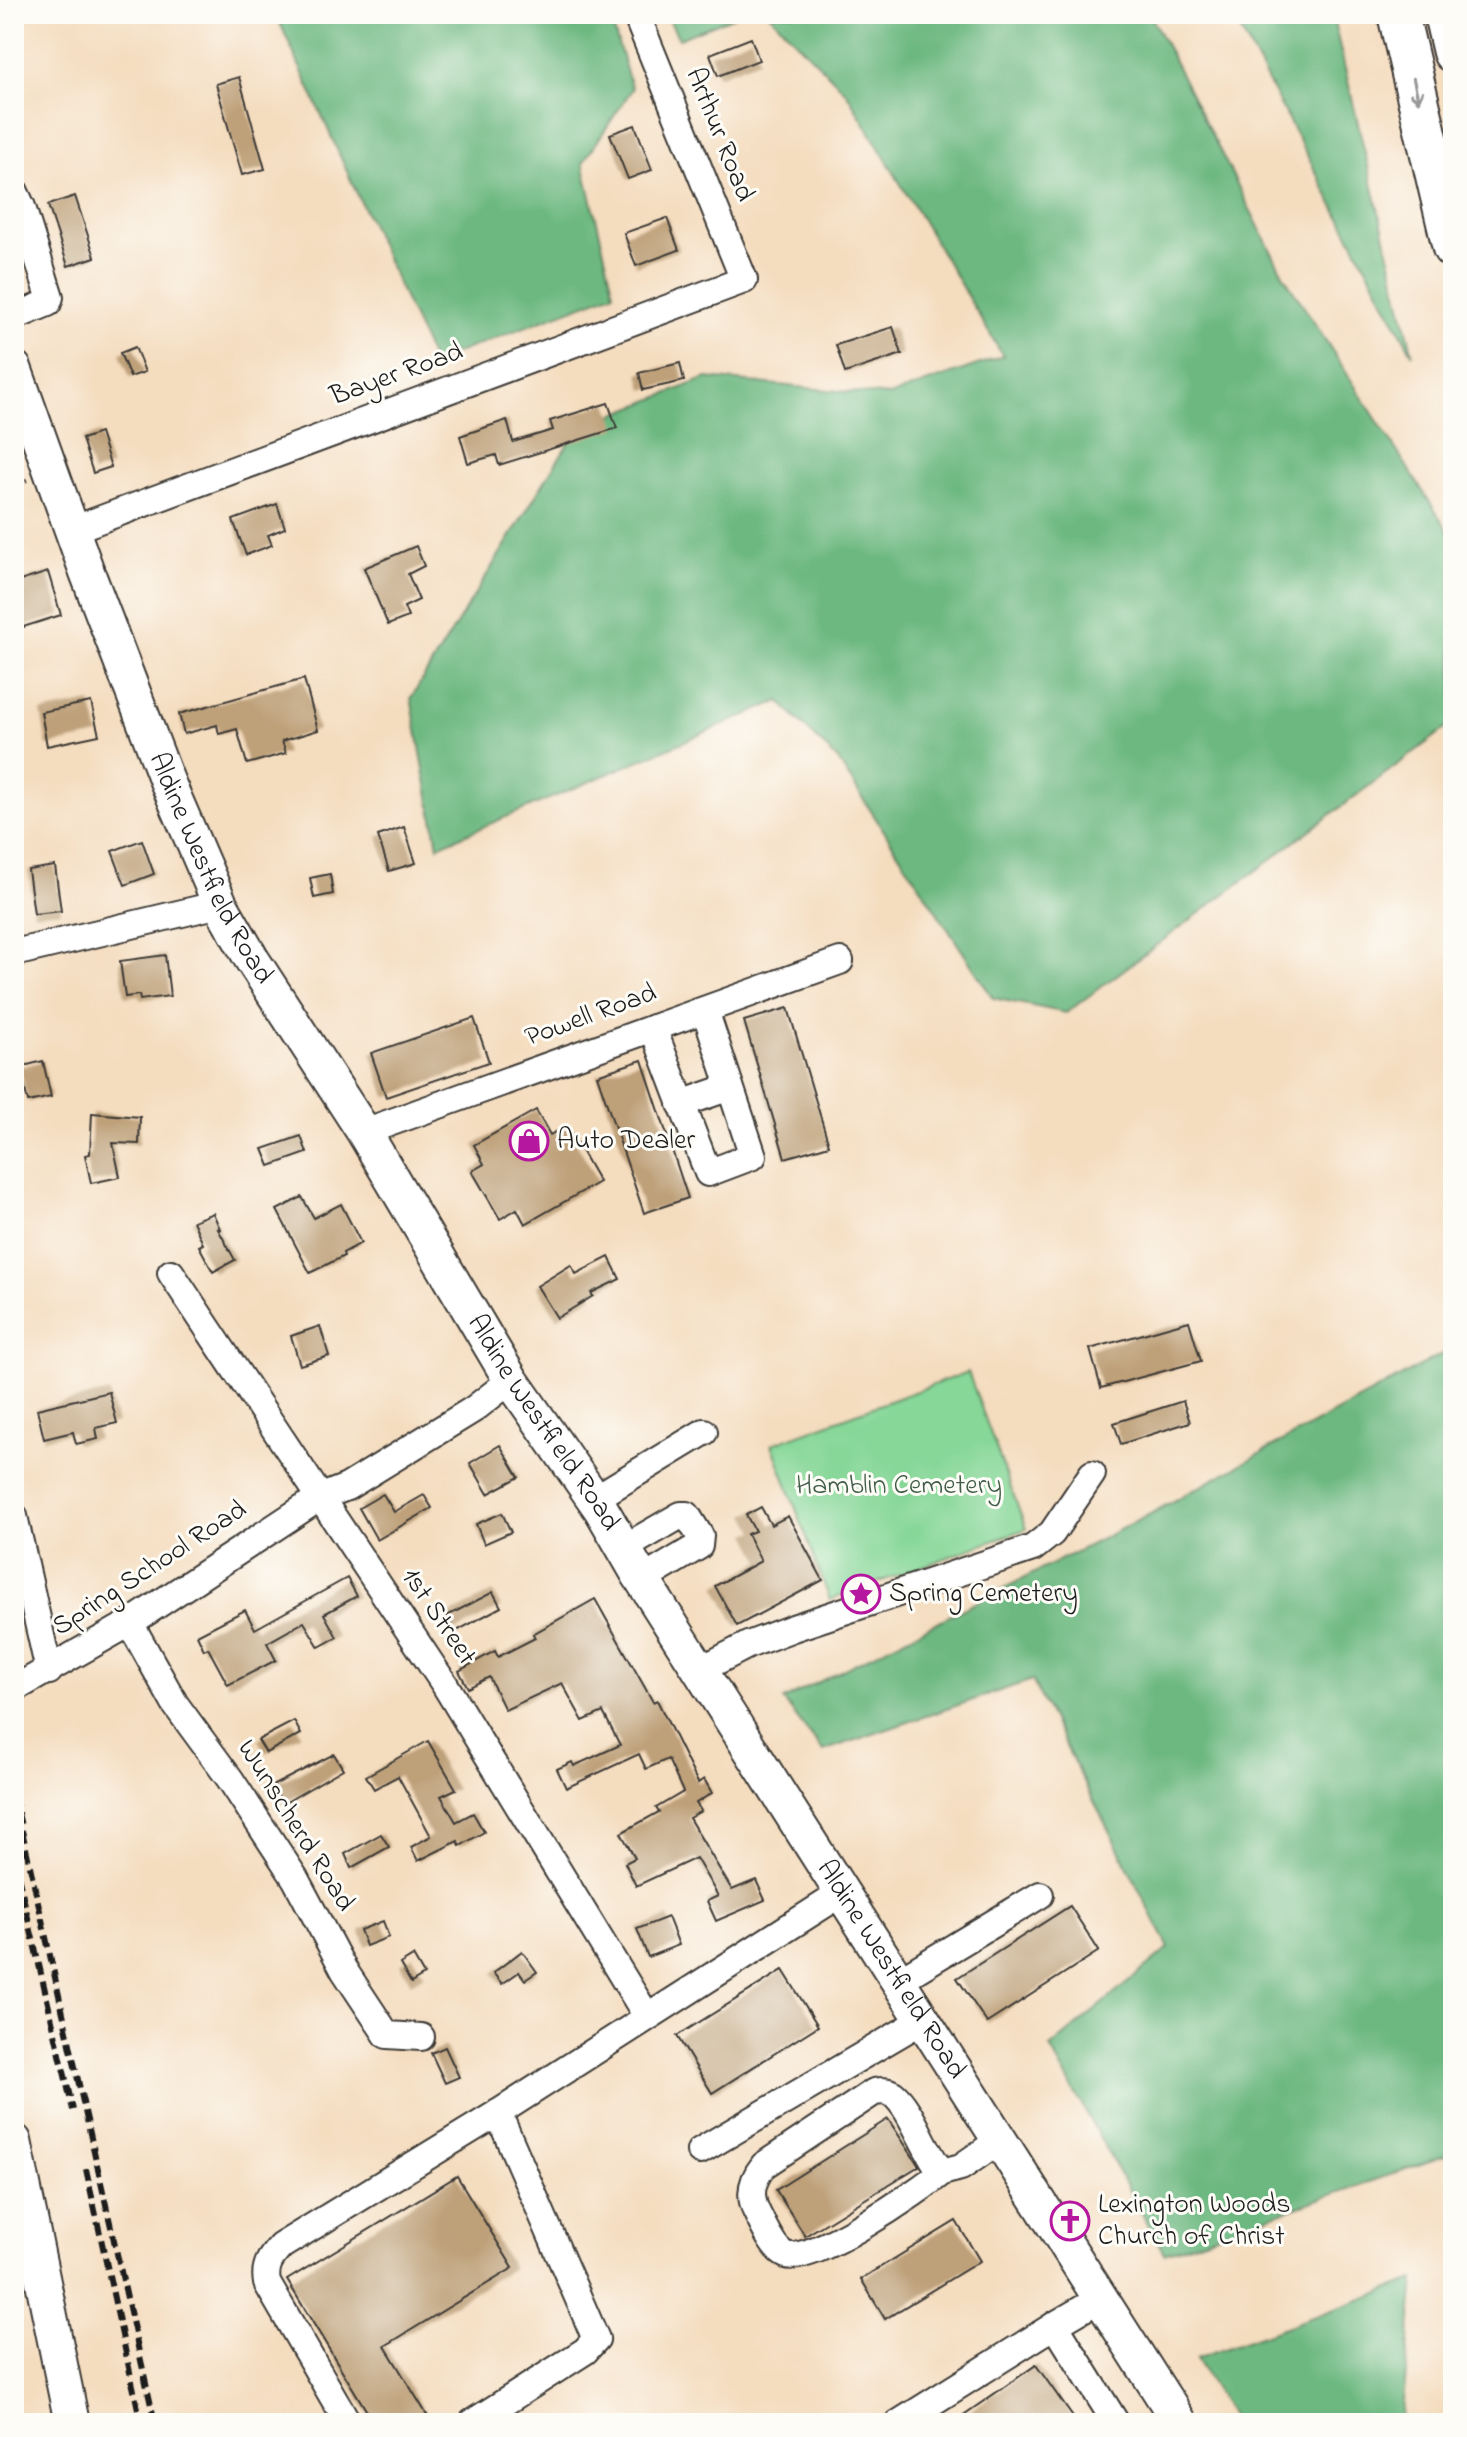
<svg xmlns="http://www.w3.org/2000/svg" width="1467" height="2437" viewBox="0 0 1467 2437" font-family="'Indie Flower',sans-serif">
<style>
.green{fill:#86d798;stroke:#517a5a;stroke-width:2}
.forest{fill:#6cb880;stroke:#446a4e;stroke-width:2}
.building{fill:#bea079}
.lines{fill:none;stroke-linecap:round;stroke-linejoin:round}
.minor-casing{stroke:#3c3934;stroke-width:30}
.major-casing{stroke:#3c3934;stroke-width:38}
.highway-casing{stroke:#3c3934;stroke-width:44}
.path{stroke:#3c3934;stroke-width:4;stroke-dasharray:6 6;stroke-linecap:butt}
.minor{stroke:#fff;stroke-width:26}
.major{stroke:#fff;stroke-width:34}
.highway{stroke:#fff;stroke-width:40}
.rail{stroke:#1c1c1c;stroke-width:6;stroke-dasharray:12 6;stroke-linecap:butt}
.oneway{stroke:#999}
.labels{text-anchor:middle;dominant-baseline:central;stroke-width:6;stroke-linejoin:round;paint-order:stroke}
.street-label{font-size:28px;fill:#1c1c1c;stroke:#fdfcf7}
.poi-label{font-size:28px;fill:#1c1c1c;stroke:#fdfcf7;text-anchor:start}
.park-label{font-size:28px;fill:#415d47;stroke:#fdfcf7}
</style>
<rect width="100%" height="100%" fill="#fdfcf7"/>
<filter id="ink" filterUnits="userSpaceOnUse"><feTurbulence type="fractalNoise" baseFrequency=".0125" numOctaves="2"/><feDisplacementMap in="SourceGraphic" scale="16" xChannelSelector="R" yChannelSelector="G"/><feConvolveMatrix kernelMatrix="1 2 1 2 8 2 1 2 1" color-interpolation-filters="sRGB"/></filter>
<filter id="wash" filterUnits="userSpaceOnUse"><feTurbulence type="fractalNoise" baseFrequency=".006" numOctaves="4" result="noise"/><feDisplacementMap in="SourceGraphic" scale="32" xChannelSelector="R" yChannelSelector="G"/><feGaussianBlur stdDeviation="1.8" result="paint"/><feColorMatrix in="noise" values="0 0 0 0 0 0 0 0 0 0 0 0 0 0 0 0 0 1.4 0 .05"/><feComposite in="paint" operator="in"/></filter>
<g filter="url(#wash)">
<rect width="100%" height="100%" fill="#f4dcbe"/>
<!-- green -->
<polygon class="green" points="968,1372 1026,1529 830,1600 772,1444"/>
<!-- forest -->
<g class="forest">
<polygon points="276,14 609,14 632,89 583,163 614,293 433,362"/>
<polygon points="666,14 739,14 679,39"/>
<polygon points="769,14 1150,14 1284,276 1453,538 1453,723 1066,1013 993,998 837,759 779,701 438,846 411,698 577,429 707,378 889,396 1003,356 846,92"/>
<polygon points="1232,14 1332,14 1413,355"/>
<polygon points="1453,1348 1453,2153 1164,2253 1050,2048 1169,1948 1032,1680 823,1751 783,1700 1141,1519"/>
<polygon points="1415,2280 1401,2423 1236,2423 1196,2359"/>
</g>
<g id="blocks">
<!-- building -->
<g class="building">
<polygon points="751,38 759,60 718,76 710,54"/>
<polygon points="239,77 265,169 242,175 216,84"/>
<polygon points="635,125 652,170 628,179 610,134"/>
<polygon points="75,196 95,257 68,266 48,205"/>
<polygon points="667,218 679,250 636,266 624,233"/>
<polygon points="893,327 902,354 845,373 836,345"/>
<polygon points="135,347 145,372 130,377 120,353"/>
<polygon points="680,363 684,381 643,390 639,373"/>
<polygon points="608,403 617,428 499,465 496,455 468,463 460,436 507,420 513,442 553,430 550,421"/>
<polygon points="100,433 111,467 93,473 82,439"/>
<polygon points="277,504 285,528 268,535 272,545 246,555 233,520"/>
<polygon points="416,546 424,566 408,574 419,600 404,607 408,617 388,625 364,568"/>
<polygon points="48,572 61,615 14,630 14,583"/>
<polygon points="304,679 318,730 282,741 286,753 247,764 237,729 219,734 217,725 184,734 179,714"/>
<polygon points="91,702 99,735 47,746 41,712"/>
<polygon points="404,827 416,863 389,871 378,836"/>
<polygon points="142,840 154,874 125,885 112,851"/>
<polygon points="55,866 61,911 34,914 28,870"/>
<polygon points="330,874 333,894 314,898 310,878"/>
<polygon points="165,955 170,996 140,1000 139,995 125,997 120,961"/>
<polygon points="788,1008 829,1145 785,1158 744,1021"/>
<polygon points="474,1018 489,1062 386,1097 371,1053"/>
<polygon points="642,1060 688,1198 644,1213 597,1075"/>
<polygon points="43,1061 51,1097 28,1102 20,1067"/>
<polygon points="536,1110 550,1135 567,1126 599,1182 525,1224 517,1209 500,1219 472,1171 484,1164 474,1145"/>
<polygon points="92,1113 140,1117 139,1144 113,1143 120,1177 91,1183 85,1155 90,1154"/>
<polygon points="301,1136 307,1153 270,1166 263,1149"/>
<polygon points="302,1197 314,1218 341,1204 361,1243 343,1253 344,1256 310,1273 277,1210"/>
<polygon points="213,1213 220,1229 218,1229 235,1260 213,1272 199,1246 203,1244 193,1221"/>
<polygon points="609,1257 620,1279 591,1293 593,1296 557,1318 537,1286 571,1265 576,1274"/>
<polygon points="1189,1321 1201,1361 1101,1388 1090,1349"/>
<polygon points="320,1326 329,1356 300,1365 291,1336"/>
<polygon points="109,1392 117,1423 96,1428 98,1439 76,1444 73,1432 44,1439 37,1409"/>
<polygon points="1183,1401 1190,1422 1121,1444 1114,1423"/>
<polygon points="500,1445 519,1477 488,1494 470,1463"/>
<polygon points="383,1494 394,1512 424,1495 432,1508 377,1540 359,1508"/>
<polygon points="761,1507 771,1525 788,1516 823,1580 737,1626 715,1586 761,1561 747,1534 755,1531 746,1515"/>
<polygon points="502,1513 511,1532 484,1544 476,1524"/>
<polygon points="347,1578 357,1596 324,1614 337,1637 319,1647 304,1622 267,1643 276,1660 228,1685 208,1648 204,1650 197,1635 245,1610 255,1629"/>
<polygon points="493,1592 501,1607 455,1632 447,1616"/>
<polygon points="595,1599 653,1702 657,1700 698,1783 704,1779 712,1793 696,1803 701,1811 689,1818 732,1890 756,1880 765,1900 716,1921 707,1901 718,1896 696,1858 636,1886 625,1863 635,1858 621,1833 659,1812 656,1808 683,1792 668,1759 646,1769 639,1754 566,1788 557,1769 572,1762 574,1766 620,1745 603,1712 583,1721 562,1683 505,1710 489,1677 468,1688 459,1671 495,1651 498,1657 535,1638 533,1634"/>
<polygon points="294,1721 301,1734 266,1753 258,1740"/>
<polygon points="428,1741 456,1789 441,1796 456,1822 473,1813 484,1832 460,1846 458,1841 418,1861 411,1847 431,1836 398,1776 374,1789 366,1776"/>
<polygon points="334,1754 343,1769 283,1804 272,1786"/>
<polygon points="381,1834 389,1847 351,1868 345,1854"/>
<polygon points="1070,1906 1099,1951 987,2023 957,1978"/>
<polygon points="668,1917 679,1945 648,1957 637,1929"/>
<polygon points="383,1921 389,1937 366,1946 360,1930"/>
<polygon points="522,1951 537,1972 525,1980 519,1972 502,1984 493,1973"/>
<polygon points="413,1956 424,1975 411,1983 400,1964"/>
<polygon points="783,1970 818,2026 712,2093 677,2036"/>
<polygon points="445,2047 459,2077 445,2083 431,2053"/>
<polygon points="888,2119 919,2166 805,2236 776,2190"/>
<polygon points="457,2176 513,2268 385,2346 432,2423 374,2423 287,2280"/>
<polygon points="956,2221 980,2261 885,2319 861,2279"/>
<polygon points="1036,2365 1077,2423 952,2423"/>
</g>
</g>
</g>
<g filter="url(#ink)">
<use href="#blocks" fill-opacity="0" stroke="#3c3934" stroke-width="2"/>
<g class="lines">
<!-- minor casing -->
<g class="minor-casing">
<g id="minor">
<polyline points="14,190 22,207 50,297 48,303 14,317"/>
<polyline points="72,530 744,280 636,14"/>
<polyline points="14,953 220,904"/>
<polyline points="653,1028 708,1173 753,1156 705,1010"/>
<polyline points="681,1104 730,1087"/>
<polyline points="364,1132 840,961"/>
<polyline points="171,1273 445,1685 640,2005"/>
<polyline points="594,1499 704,1432"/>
<polyline points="14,1516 49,1671"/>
<polyline points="624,1548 681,1515 687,1515 700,1536 699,1546 642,1580"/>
<polyline points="130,1623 175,1704 230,1779 295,1878 344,1970 387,2035 421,2037"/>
<polyline points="700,1670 748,1645 793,1628 1033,1548 1052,1533 1092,1474"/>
<polyline points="14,1689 130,1623 319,1498 347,1487 474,1409 511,1380"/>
<polyline points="898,1981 1040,1895"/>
<polyline points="700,2151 923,2020"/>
<path d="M 942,2172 C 920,2191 811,2265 786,2255 C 774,2250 764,2227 758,2215 C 748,2196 751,2181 764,2165 L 874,2092 C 881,2091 887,2090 893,2094 C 912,2109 924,2151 942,2172 L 961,2167 L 1000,2140"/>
<polyline points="1101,2298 1055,2325 1116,2423"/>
<path d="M 348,2423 L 267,2283 C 264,2266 270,2258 281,2246 L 498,2113 L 842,1893"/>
<polyline points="472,2423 585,2351 596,2339 498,2113"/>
<polyline points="899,2423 1055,2325"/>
</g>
</g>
<!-- major casing -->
<g class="major-casing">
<g id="major">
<path id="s1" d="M 14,368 L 87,572 L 167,781 L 220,904 L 251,958 L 364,1132 L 511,1380 L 601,1509 L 638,1573 L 1180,2423"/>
<polyline points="14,2141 72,2423"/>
</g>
</g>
<!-- highway casing -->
<g class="highway-casing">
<g id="highway">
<polyline points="1398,14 1453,248"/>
<polyline points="1444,14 1453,52"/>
</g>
</g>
<!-- path -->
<polyline class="path" points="14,484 27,480"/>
<!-- minor -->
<use href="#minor" class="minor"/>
<!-- major -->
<use href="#major" class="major"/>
<!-- highway -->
<use href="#highway" class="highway"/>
<!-- rail -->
<g class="rail">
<polyline points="14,1795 155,2423"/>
<polyline points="14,1858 73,2110"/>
<polyline points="86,2169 141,2423"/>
</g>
</g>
<!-- one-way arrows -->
<defs><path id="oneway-shaft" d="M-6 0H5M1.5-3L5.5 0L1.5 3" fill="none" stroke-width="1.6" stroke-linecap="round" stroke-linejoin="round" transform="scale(2)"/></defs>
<use class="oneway" href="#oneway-shaft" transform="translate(1416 90) rotate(77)"/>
</g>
<!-- icons -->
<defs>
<g id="shop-ring" transform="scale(2)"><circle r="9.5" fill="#fdfcf7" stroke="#b5179e" stroke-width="1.5"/><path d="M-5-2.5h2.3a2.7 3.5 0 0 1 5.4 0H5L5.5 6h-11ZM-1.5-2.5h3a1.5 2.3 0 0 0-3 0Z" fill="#b5179e"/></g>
<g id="sight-ring" transform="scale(2)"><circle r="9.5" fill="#fdfcf7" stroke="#b5179e" stroke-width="1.5"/><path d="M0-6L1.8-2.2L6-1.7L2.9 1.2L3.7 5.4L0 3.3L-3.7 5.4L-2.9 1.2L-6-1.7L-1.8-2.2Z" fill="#b5179e"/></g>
<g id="church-ring" transform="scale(2)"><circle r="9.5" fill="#fdfcf7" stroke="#b5179e" stroke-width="1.5"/><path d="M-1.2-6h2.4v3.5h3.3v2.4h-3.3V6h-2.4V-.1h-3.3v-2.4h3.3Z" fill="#b5179e"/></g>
</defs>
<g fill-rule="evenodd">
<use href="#shop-ring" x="529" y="1141"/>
<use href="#sight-ring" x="861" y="1594"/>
<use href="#church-ring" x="1070" y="2221"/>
</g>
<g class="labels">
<!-- street labels -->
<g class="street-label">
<text transform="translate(719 135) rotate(68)">Arthur Road</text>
<text transform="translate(397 375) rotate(-20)">Bayer Road</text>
<text stroke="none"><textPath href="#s1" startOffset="538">Aldine Westfield Road</textPath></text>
<text transform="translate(591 1016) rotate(-20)">Powell Road</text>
<text stroke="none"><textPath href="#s1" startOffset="1186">Aldine Westfield Road</textPath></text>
<text transform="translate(150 1569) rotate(-33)">Spring School Road</text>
<text transform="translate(438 1617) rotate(56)">1st Street</text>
<text transform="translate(295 1826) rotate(58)">Wunscherd Road</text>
<text stroke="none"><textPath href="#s1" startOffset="1834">Aldine Westfield Road</textPath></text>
</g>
<!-- poi labels -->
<g class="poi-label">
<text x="557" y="1141">Auto Dealer</text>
<text x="889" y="1594">Spring Cemetery</text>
<text x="1098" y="2205">Lexington Woods<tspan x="1098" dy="32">Church of Christ</tspan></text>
</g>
<!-- park labels -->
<g class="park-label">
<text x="899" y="1486">Hamblin Cemetery</text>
</g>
</g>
<!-- margin -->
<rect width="1467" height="2437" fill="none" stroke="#fdfcf7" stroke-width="48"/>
</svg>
